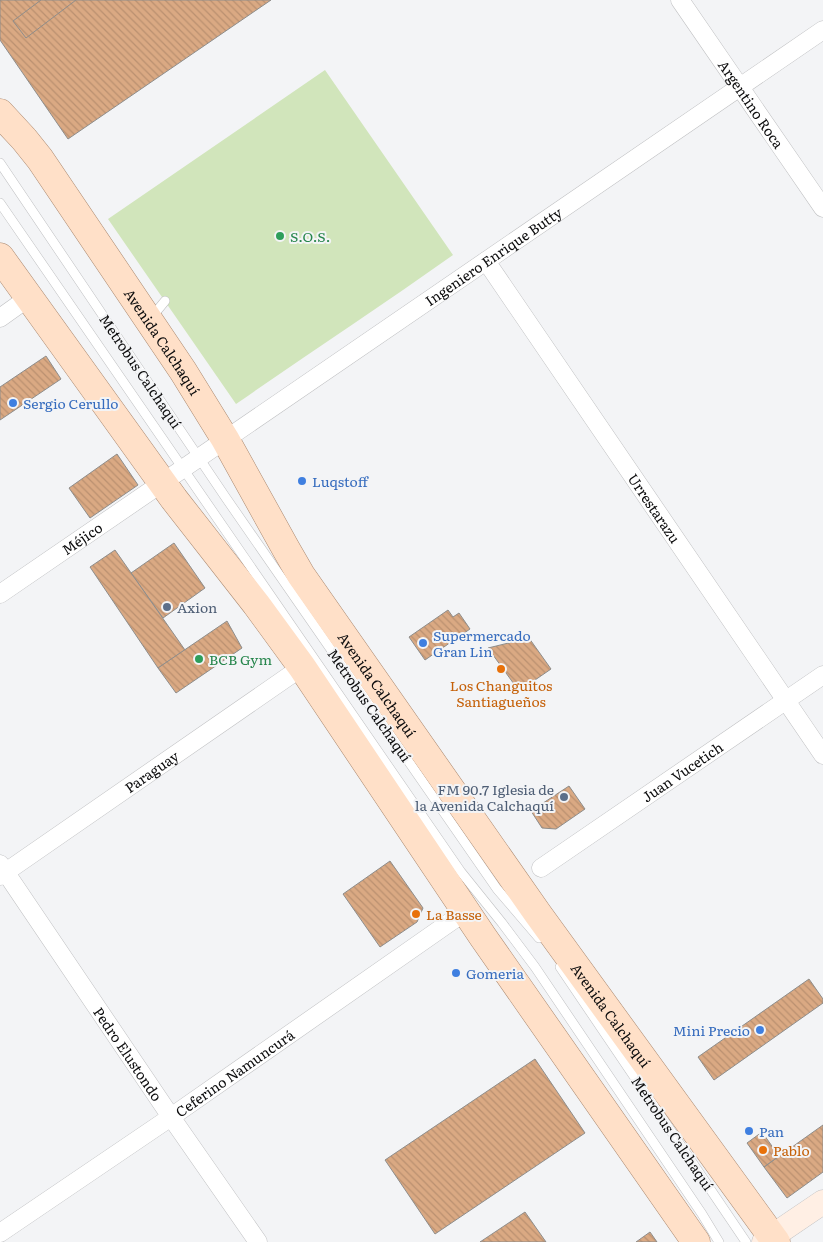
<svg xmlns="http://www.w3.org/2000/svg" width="823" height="1242" viewBox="0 0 823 1242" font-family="Literata,serif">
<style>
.pitch{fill:#d1e5bb}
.building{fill:url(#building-back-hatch);stroke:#8e8d8b}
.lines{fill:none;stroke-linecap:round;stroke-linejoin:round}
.lane-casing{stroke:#c0c1c3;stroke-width:10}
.street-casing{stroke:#c0c1c3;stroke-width:19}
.secondary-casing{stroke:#c0c1c3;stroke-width:25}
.primary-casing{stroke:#aa886f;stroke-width:29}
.lane{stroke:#fff;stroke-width:9}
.street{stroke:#fff;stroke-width:18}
.secondary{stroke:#ffefe4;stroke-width:24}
.primary{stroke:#ffe0c8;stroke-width:28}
.leisure-dot{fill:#2e9e5b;stroke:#f3f4f6;stroke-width:2}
.shop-dot{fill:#3f7fe0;stroke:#f3f4f6;stroke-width:2}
.service-dot{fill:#5c6f8a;stroke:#f3f4f6;stroke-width:2}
.food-dot{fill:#e8710a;stroke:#f3f4f6;stroke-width:2}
.labels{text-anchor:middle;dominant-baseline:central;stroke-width:4;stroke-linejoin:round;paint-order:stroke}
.street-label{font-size:14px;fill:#0c0c0d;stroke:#f3f4f6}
.leisure-label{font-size:14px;fill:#27864d;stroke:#f3f4f6;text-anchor:start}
.shop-label{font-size:14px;fill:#366cbe;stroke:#f3f4f6;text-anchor:start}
.service-label{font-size:14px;fill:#4e5e75;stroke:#f3f4f6;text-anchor:start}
.food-label{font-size:14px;fill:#c56008;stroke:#f3f4f6;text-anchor:start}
</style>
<defs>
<pattern id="building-back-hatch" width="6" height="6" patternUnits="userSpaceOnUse" patternTransform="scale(1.25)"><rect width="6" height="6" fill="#daa983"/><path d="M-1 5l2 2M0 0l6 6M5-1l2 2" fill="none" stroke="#ba9070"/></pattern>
</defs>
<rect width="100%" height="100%" fill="#f3f4f6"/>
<!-- pitch -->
<path class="pitch" d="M 325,70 L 453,255 C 381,306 308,354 236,404 L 108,219 Z"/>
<!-- building -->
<g class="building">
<polygon points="0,0 271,0 68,139 0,40"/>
<polygon points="41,0 76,0 26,38 13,21"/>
<polygon points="46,356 61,379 0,420 0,387"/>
<polygon points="117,454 138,485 90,518 69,488"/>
<polygon points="174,543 205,588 163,618 131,573"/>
<polygon points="115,550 185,650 158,668 90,567"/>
<polygon points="448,610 453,617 459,613 470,629 425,660 409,637"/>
<polygon points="227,621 242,648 176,693 158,668"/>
<polygon points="529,638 551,669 519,691 488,648"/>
<polygon points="569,786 585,809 556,829 542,828 531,811"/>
<polygon points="390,861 423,908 417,922 380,947 343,894"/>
<polygon points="809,979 823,999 823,1003 714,1080 698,1057"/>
<polygon points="535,1059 585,1133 435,1234 385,1160"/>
<polygon points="823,1125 823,1172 787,1198 764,1167"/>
<polygon points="762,1132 779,1156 764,1167 747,1143"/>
<polygon points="525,1212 546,1242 480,1242"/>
<polygon points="650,1232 657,1242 636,1242"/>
</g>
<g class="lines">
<!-- lane casing -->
<g class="lane-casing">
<g id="lane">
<polyline points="0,163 226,498 497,889 539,938"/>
<polyline points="0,203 461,872 502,923 535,967 702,1214 719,1242"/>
<polyline points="151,318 165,301"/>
<polyline points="560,967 746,1242"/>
</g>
</g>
<!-- street casing -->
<g class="street-casing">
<g id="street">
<path id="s1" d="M 680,0 L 823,208"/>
<path id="s2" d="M 486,261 L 823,755"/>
<polyline points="0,318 28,298"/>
<path id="s3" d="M 0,594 L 823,30"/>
<path id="s4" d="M 0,864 L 171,1117 L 258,1242"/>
<path id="s5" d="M 541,868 L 823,675"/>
<path id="s6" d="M 0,876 L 302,667"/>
<path id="s7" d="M 0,1233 L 171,1117 L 466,911"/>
</g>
</g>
<!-- secondary casing -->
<g class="secondary-casing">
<polyline id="secondary" points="764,1242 823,1202"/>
</g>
<!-- primary casing -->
<g class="primary-casing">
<g id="primary">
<path id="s8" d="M 0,113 L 24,139 L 40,159 L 183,371 L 225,439 L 286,549 L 301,575 L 538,914 L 776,1242"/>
<polyline points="0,257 174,499 256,604 302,667 483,937 696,1242"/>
</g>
</g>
<!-- lane -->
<use href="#lane" class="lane"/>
<!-- street -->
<use href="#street" class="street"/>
<!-- secondary -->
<use href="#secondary" class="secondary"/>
<!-- primary -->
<use href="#primary" class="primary"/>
</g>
<!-- markers -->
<g class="leisure-dot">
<circle cx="280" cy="236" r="5"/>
<circle cx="199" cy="659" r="5"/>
</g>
<g class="shop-dot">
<circle cx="13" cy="403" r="5"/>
<circle cx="302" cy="481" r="5"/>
<circle cx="423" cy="643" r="5"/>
<circle cx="456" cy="973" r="5"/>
<circle cx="760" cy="1030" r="5"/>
<circle cx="749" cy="1131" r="5"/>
</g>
<g class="service-dot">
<circle cx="167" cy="607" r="5"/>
<circle cx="564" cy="797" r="5"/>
</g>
<g class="food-dot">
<circle cx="501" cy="669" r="5"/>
<circle cx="416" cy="914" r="5"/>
<circle cx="763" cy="1150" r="5"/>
</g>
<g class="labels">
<!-- street labels -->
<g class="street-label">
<text stroke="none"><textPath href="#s1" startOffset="126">Argentino Roca</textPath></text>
<text stroke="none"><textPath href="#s3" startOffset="598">Ingeniero Enrique Butty</textPath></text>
<text stroke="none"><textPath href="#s8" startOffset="281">Avenida Calchaquí</textPath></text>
<text transform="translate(141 371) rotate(56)">Metrobus Calchaquí</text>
<text stroke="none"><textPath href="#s2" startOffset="299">Urrestarazu</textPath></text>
<text stroke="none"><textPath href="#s3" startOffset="99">Méjico</textPath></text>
<text stroke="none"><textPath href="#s8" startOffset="686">Avenida Calchaquí</textPath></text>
<text transform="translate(370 705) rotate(55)">Metrobus Calchaquí</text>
<text stroke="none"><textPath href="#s6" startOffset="184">Paraguay</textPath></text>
<text stroke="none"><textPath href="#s5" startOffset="171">Juan Vucetich</textPath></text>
<text stroke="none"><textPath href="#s8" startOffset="1091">Avenida Calchaquí</textPath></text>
<text stroke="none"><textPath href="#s4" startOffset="229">Pedro Elustondo</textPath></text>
<text stroke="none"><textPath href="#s7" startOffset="284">Ceferino Namuncurá</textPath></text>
<text transform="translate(673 1133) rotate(56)">Metrobus Calchaquí</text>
</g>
<!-- leisure labels -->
<g class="leisure-label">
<text x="290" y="236">S.O.S.</text>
<text x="209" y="659">BCB Gym</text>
</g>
<!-- shop labels -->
<g class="shop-label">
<text x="23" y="403">Sergio Cerullo</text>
<text x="312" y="481">Luqstoff</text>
<text x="433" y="635">Supermercado<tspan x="433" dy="16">Gran Lin</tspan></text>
<text x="466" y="973">Gomeria</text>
<text x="750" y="1030" text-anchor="end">Mini Precio</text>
<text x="759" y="1131">Pan</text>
</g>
<!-- service labels -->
<g class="service-label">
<text x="177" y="607">Axion</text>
<text x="554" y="789" text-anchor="end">FM 90.7 Iglesia de<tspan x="554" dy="16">la Avenida Calchaquí</tspan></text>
</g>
<!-- food labels -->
<g class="food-label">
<text x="501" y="685" text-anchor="middle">Los Changuitos<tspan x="501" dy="16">Santiagueños</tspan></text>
<text x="426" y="914">La Basse</text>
<text x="773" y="1150">Pablo</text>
</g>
</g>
</svg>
